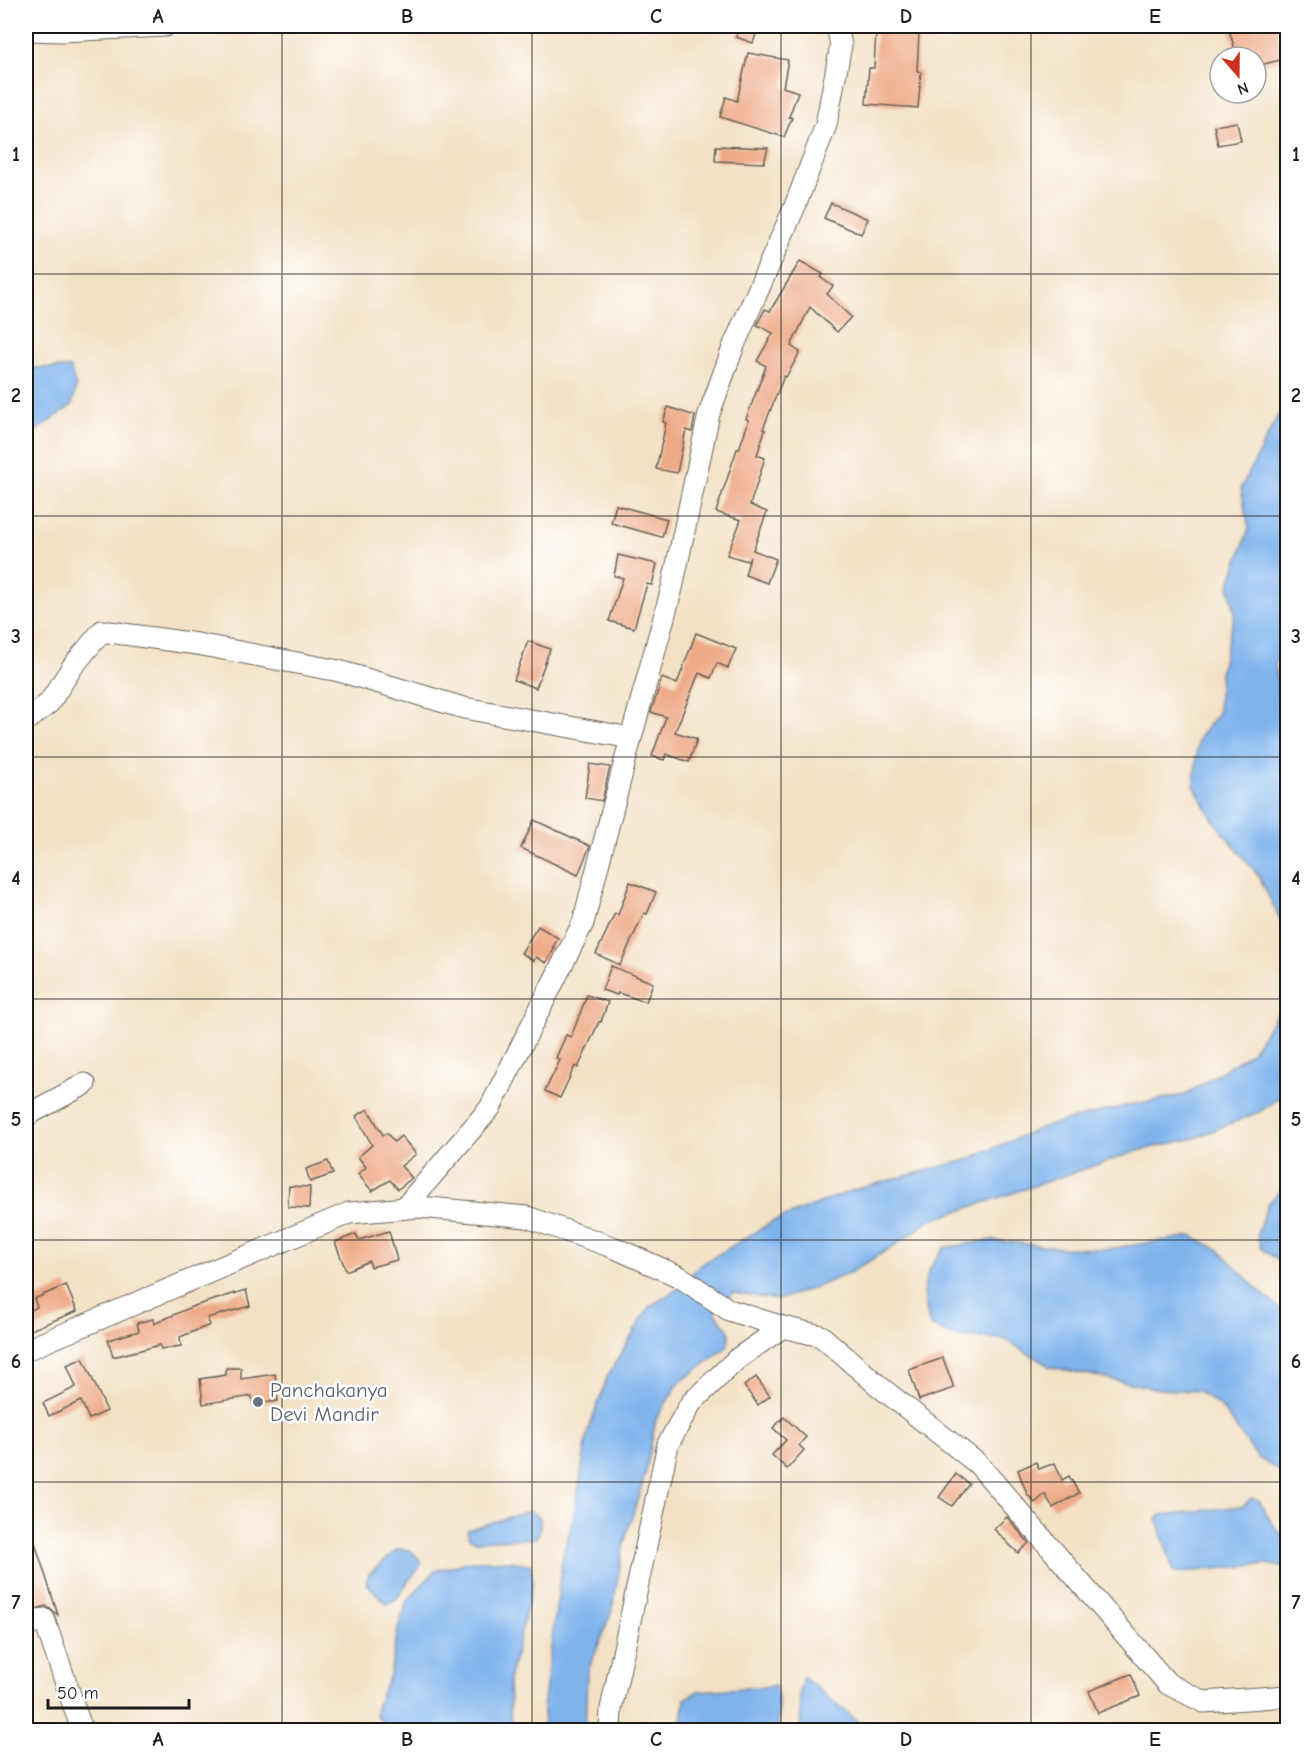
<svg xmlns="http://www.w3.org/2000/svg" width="1313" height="1756" viewBox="0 0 1313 1756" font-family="'Comic Neue',sans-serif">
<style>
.water{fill:#7eb3ec;stroke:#4d6884;stroke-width:1.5}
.building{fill:#eeaa87}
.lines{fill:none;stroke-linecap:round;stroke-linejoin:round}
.street-casing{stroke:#676157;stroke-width:23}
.street{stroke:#fff;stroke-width:21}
.grid{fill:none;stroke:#1c1c1c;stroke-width:1.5;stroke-opacity:0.55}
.worship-dot{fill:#6b7280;stroke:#fff;stroke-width:2}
.labels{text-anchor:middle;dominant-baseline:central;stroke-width:5;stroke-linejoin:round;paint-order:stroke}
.worship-label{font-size:21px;fill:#5b616d;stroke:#fff;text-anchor:start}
.neatline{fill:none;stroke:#1c1c1c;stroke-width:2}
.grid-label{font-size:20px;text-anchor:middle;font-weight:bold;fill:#1c1c1c}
</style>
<rect width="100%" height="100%" fill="#fff"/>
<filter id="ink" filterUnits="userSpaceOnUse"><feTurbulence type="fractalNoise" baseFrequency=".0167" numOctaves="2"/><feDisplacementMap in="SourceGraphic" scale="12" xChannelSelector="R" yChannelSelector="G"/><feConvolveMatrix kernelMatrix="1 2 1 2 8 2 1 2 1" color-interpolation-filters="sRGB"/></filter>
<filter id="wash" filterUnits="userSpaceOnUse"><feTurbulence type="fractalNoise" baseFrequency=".008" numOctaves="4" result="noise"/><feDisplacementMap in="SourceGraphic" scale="24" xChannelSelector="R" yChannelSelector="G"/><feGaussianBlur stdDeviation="1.35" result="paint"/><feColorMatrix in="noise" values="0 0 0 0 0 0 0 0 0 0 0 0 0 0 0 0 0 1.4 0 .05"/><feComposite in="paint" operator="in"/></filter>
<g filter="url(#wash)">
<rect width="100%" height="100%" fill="#f3e1c5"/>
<!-- water -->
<g class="water">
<polygon points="26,368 70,368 76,387 72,405 26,438"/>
<polygon points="1287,398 1287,639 1275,664 1280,720 1288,751 1287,933 1258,875 1213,820 1194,785 1198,739 1218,713 1220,673 1235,612 1229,586 1249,528 1241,488"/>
<polygon points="1287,999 1287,1092 1261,1111 1195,1138 1141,1150 929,1221 895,1245 851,1272 819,1286 778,1300 733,1293 715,1312 730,1333 727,1347 678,1384 656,1419 646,1472 624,1543 612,1611 587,1673 585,1730 544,1730 543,1709 563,1555 574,1516 588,1431 608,1375 649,1307 676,1290 699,1266 772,1222 853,1190 966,1160 1045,1126 1130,1105 1185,1095 1252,1052"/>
<polygon points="1287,1183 1287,1265 1261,1249 1257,1234 1268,1204"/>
<path d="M 1192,1236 L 1218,1249 L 1257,1289 L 1287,1315 L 1287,1473 L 1285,1474 L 1258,1458 L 1220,1406 L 1198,1391 L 1158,1389 L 1051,1367 L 1004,1339 L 957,1337 L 930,1326 C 922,1290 919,1279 944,1248 L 991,1240 L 1064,1248 L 1108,1249 Z"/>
<polygon points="1251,1498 1259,1501 1275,1528 1287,1540 1287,1567 1285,1568 1267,1564 1174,1573 1157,1519 1161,1515 1243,1506"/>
<polygon points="529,1511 540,1518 540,1530 536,1538 475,1541 469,1538 467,1530"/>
<polygon points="398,1549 410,1550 421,1561 420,1567 408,1581 398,1598 387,1604 366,1583 369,1574"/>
<polygon points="471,1561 511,1561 531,1565 533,1583 509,1680 511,1730 393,1730 375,1715 378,1701 390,1675 398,1629 407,1601 435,1571"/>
<polygon points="803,1677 869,1730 801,1730 799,1692"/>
<polygon points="775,1686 778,1697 778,1730 681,1730 685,1699 698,1691"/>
</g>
<g id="blocks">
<!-- building -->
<g class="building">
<polygon points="740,26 759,26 753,43 736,37"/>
<polygon points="1228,26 1276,26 1284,59 1256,66 1256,57 1237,57"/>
<polygon points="876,31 919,33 917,71 921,72 918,108 866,104 869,68 874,68"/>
<polygon points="748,53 788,60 783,87 798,92 789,117 792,118 784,137 720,117 726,97 737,101"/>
<polygon points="1237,122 1241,141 1218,145 1214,126"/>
<polygon points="716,146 768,148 764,163 715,161"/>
<polygon points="831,203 868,219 861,234 824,218"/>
<polygon points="800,261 823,274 821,278 833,286 827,294 851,317 837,332 810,307 791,346 800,352 786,377 784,376 763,429 765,430 757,455 765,458 750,505 767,512 753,550 776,559 767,583 745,575 750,557 748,561 727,555 741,520 716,512 737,449 739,449 749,420 746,419 766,366 757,361 773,333 757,325 765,309 770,311"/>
<polygon points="668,407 695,416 692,432 686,430 677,473 656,469 666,423 663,422"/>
<polygon points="616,505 667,519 662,537 611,523"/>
<polygon points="618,555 657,564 652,585 647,584 634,628 609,621 623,578 614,576"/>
<polygon points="696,633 736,649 728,668 717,663 711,678 699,673 675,732 697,739 689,762 666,754 664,760 652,756 666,717 651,712 662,678 677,684"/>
<polygon points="528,641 550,649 536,688 514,680"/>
<polygon points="590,764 610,767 602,801 585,798"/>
<polygon points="534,820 590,846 578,875 521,848"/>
<polygon points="630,882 656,892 647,914 644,913 620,965 596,954 615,913 618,915"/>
<polygon points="538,926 558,938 553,947 555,948 546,963 536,957 534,961 521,953"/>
<polygon points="611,966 653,983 646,1002 618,993 617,995 602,990"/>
<polygon points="587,995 608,1002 601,1022 599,1022 578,1068 575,1066 560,1098 545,1091 560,1060 556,1058 566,1035 571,1037"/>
<polygon points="368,1109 383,1135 387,1133 394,1142 401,1136 416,1154 401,1166 412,1178 398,1189 390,1180 372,1191 358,1174 366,1167 358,1157 372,1145 356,1116"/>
<polygon points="328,1161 333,1174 310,1182 306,1169"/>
<polygon points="289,1186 310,1187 309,1208 288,1207"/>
<polygon points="389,1231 397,1260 371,1267 369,1261 346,1271 335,1242 356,1234 359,1240"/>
<polygon points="66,1285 77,1311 26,1332 26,1313 37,1307 34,1299"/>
<polygon points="246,1290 250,1306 207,1318 210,1325 180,1337 181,1346 161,1349 160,1345 113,1357 108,1340 139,1331 137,1323 153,1319 154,1324 191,1307"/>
<polygon points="83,1358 107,1411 89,1419 81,1401 49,1416 43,1403 76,1387 67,1365"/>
<polygon points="943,1358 954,1388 919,1400 909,1370"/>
<polygon points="226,1368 241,1368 241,1379 275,1374 278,1401 253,1404 252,1396 203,1404 200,1379 226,1375"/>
<polygon points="756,1377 770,1396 758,1405 744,1386"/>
<polygon points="784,1417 806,1437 799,1445 804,1450 787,1469 772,1455 786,1440 773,1428"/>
<polygon points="1036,1462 1039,1469 1055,1463 1062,1480 1069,1476 1079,1493 1053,1508 1045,1494 1035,1503 1027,1494 1018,1470"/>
<polygon points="956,1474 969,1484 952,1506 939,1497"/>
<polygon points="1007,1517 1029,1543 1018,1553 994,1529"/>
<polygon points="26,1524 29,1524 58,1615 46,1606 26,1612"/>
<polygon points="1131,1674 1140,1696 1098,1713 1089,1691"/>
</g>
</g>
</g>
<g filter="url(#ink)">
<use href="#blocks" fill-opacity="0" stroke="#676157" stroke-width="1.5"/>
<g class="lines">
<!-- street casing -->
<g class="street-casing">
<g id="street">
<polyline points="26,30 62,31 165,26"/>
<polyline points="26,721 49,703 73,666 102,631 197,644 339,671 464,708 631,738"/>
<polyline points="26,1112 29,1114 85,1084"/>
<polyline points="404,1208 490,1108 583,923 631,738 672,588 709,414 734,345 795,206 826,125 841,45 837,26"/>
<polyline points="26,1350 349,1213 419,1207 527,1217 615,1248 680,1277 729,1310 783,1327 821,1336 880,1387 978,1464 1168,1684 1204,1702 1288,1696"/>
<polyline points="26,1626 44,1619 82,1730"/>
<polyline points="610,1730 611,1709 668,1444 691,1403 737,1359 783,1327"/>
</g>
</g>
<!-- street -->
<use href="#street" class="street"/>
</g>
</g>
<!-- grid -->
<path class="grid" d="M 282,26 L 282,1730M 532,26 L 532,1730M 781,26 L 781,1730M 1031,26 L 1031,1730M 26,274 L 1288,274M 26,516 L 1288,516M 26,757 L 1288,757M 26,999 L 1288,999M 26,1240 L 1288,1240M 26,1482 L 1288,1482"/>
<!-- markers -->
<circle class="worship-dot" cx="258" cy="1402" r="6"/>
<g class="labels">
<!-- worship labels -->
<g class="worship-label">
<text x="270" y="1390">Panchakanya<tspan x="270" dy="24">Devi Mandir</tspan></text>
</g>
</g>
<!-- margin -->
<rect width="1313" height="1756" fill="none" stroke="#fff" stroke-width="66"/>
<!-- north arrow -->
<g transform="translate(1238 75) rotate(160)"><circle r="28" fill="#ffffff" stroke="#a4a4a4" stroke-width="1.5"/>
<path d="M0-4.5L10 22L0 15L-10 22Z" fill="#c8321e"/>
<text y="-9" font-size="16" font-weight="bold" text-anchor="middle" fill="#1c1c1c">N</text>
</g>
<!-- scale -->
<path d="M48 1699v9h141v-9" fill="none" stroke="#1c1c1c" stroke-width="3"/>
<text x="57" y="1699" font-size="18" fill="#1c1c1c" stroke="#ffffff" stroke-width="4.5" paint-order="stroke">50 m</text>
<rect x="33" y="33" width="1247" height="1690" class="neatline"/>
<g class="grid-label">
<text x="158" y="23">A</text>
<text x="407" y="23">B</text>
<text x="656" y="23">C</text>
<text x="906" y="23">D</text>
<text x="1155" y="23">E</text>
<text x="16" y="161">1</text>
<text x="1296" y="161">1</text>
<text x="16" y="402">2</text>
<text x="1296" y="402">2</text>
<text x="16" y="643">3</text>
<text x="1296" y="643">3</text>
<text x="16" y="885">4</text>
<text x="1296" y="885">4</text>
<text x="16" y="1126">5</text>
<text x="1296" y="1126">5</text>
<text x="16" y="1368">6</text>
<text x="1296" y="1368">6</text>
<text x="16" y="1609">7</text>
<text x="1296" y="1609">7</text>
<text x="158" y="1746">A</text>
<text x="407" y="1746">B</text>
<text x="656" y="1746">C</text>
<text x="906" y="1746">D</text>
<text x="1155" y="1746">E</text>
</g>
</svg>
